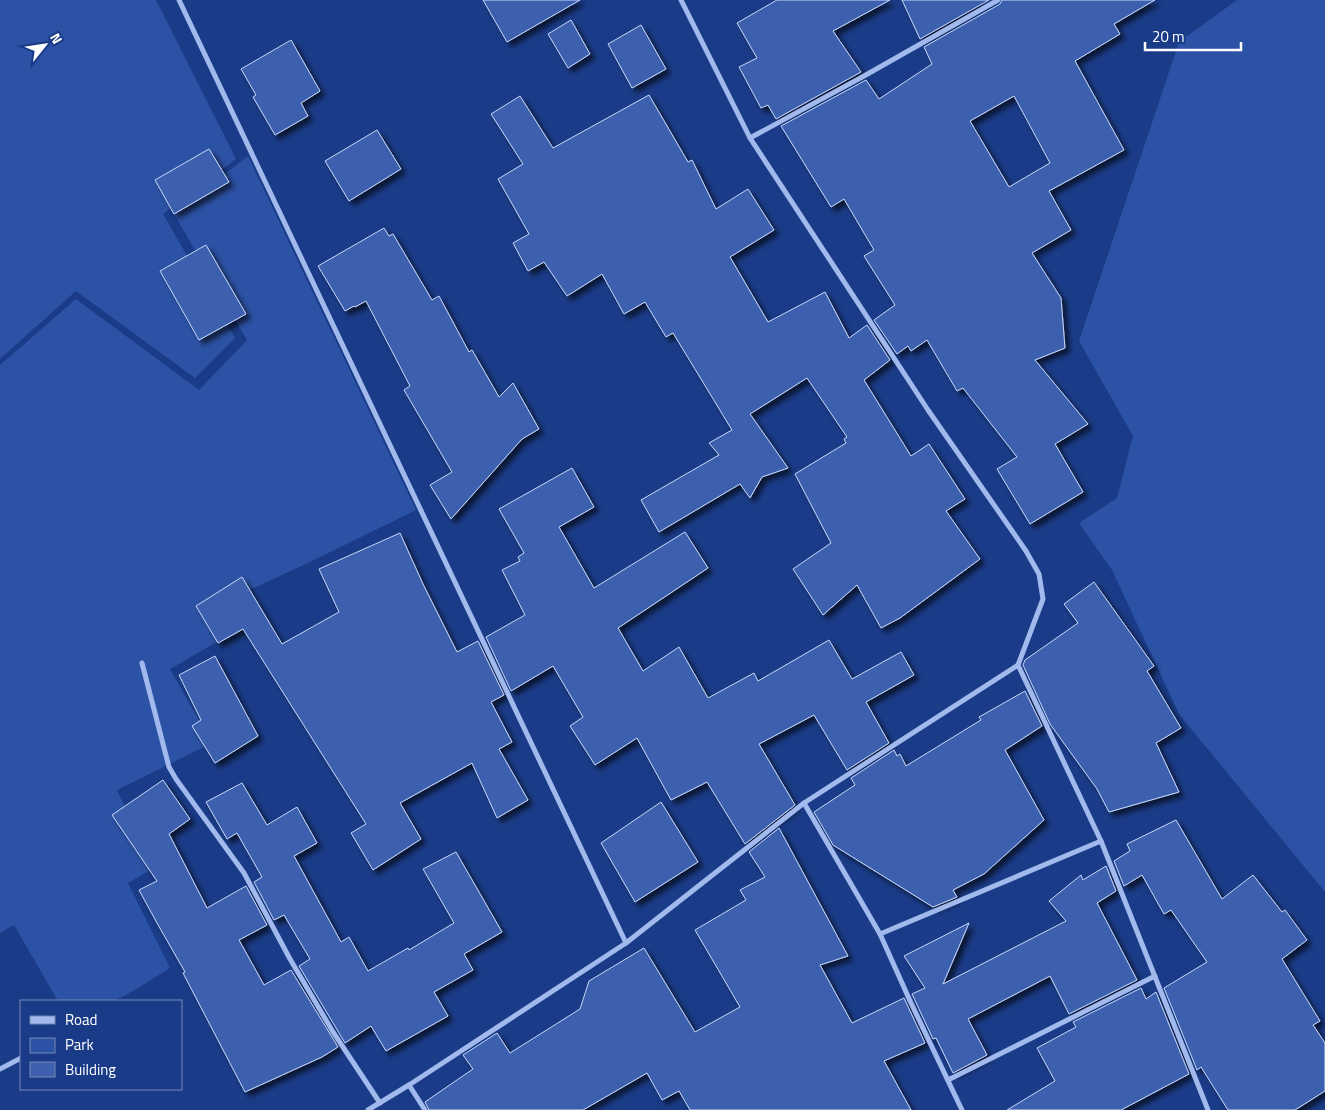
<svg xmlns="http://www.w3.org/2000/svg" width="1325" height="1110" viewBox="0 0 1325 1110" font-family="'Titillium Web',sans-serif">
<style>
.green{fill:#2c52a5}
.building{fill:#3e61ae;stroke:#c6d7f9;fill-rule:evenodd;filter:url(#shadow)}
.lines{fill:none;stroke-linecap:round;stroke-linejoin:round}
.minor{stroke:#a1b9ec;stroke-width:5}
</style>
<defs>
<filter id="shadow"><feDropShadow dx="4.5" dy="4.5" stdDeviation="2.5" flood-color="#0009"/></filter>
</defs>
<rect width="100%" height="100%" fill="#1a3b87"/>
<!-- green -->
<g class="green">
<polygon points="0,0 156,0 236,159 163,214 235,338 195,378 76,291 0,359"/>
<polygon points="1237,0 1325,0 1325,892 1179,714 1112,570 1079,523 1117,498 1133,436 1079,341 1179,42"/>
<polygon points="248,156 416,510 310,562 211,608 227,636 170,669 212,743 117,790 154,868 128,883 170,968 135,990 114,1001 58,1001 14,925 0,933 0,365 76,299 199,390 247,340 174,214"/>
</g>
<!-- building -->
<g class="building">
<polygon points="483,0 580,0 507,42"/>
<polygon points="777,0 890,0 833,31 861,72 776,119 768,105 761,108 739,67 757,58 737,23"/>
<polygon points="902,0 989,0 920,39"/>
<path d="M 1002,0 L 1155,0 L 1114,24 L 1120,34 L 1075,61 L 1124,150 L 1049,191 L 1071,230 L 1032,253 L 1061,298 L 1065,348 L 1035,360 L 1088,424 L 1055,444 L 1083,492 L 1030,524 L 997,469 L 1017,457 L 963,388 L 957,391 L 927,340 L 911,351 L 908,346 L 897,354 L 874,320 L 895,305 L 864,256 L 874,250 L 844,199 L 831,207 L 781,126 L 866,80 L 879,99 L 932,64 L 924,47 L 1000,4 ZM 1014,96 L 1050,163 L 1009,187 L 970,121 Z"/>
<polygon points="571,20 590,54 568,68 548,34"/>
<polygon points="641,25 666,69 632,88 608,44"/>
<polygon points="291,40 320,91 301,103 308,116 275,135 253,97 256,95 241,69"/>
<polygon points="649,95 688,162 692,160 716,209 748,189 774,230 730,257 768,322 825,292 849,338 867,325 890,360 864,380 911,456 929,444 965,499 946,511 980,559 900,618 881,628 857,585 823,615 793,569 831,543 795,474 846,443 844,439 847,437 807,378 750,414 788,468 762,477 750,498 740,484 659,532 641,500 719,455 709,443 732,430 673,333 666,337 645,302 624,314 602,274 567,296 544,262 528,271 513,243 529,234 498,179 523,164 491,114 520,96 553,148"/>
<polygon points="377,130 401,169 349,201 325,161"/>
<polygon points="209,149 229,182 174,214 155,180"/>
<polygon points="384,228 389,236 393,234 432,300 439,296 469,352 472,350 499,397 513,383 539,429 522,439 451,519 430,485 452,472 404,390 410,386 366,301 355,307 354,306 345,311 318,266"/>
<polygon points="206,245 246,314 199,340 160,271"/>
<polygon points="572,468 594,507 559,527 594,588 685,532 708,568 618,628 643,671 679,647 708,698 754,673 758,681 829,640 852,679 901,652 914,675 866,702 889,743 847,770 814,715 759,744 795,805 745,844 707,782 671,800 637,738 595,765 570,726 583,717 553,666 511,691 486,637 525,615 502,570 520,561 518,557 524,553 499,509"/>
<polygon points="400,533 423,584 457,652 478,641 504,695 491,702 512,742 499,749 528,800 497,818 472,763 400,803 421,839 373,870 351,833 366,824 243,629 218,643 196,606 242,577 282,644 339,612 319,569"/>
<polygon points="1094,582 1154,666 1147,671 1181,728 1156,743 1179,792 1109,812 1097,789 1050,724 1023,665 1025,660 1078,623 1064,604"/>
<polygon points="215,656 258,736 215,763 192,726 201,720 179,675"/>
<polygon points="1025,691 1042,726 1005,750 1044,820 984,874 953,890 957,897 933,907 833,845 814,812 855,785 851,778 894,750 897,756 900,754 906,766 981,720 979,717"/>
<polygon points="163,780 190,819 169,834 207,908 246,886 267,925 239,940 264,985 291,970 338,1047 322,1057 245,1092 183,973 185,972 157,923 139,890 157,881 112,815"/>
<polygon points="242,783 267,825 297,807 317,843 294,856 341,942 349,937 368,971 408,948 409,950 454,923 423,869 456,852 502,932 464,954 473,970 434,992 448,1016 386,1051 371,1026 345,1043 299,966 310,959 284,915 274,920 254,882 262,877 237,833 227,839 206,802"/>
<polygon points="661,802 698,862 635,902 601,843"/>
<polygon points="1176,820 1222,899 1253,875 1282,912 1285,910 1307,940 1282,959 1320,1021 1313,1025 1325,1043 1325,1091 1295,1110 1228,1110 1201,1067 1197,1070 1164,988 1207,962 1171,910 1164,914 1142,875 1124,886 1114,861 1130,851 1127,844"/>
<polygon points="779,828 848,956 820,965 852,1023 904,998 925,1043 884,1061 911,1110 690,1110 679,1091 662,1100 647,1073 583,1110 429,1110 425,1102 473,1069 463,1055 497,1033 510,1053 580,1009 589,981 644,948 695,1032 740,1007 695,930 746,900 740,890 765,877 749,852"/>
<polygon points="1106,866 1116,891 1097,903 1137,980 1069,1014 1050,976 968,1019 987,1055 953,1073 936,1038 933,1039 912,994 925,988 904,956 969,923 943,984 1066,921 1049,901 1081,875 1083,880"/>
<polygon points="1141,988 1146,999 1156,992 1189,1074 1121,1110 1007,1110 1055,1081 1037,1048 1076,1027 1073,1022"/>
</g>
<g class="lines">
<!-- minor -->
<g class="minor">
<polyline points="179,0 626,943"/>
<polyline points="750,138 864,76 998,0"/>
<polyline points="142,663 169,767 176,779 244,873 290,959 333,1032 380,1103"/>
<polyline points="1018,665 1101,841 1208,1110"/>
<polyline points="804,803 880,934 911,1003 962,1110"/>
<polyline points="880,934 1101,841"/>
<polyline points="0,1069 21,1058"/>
<polyline points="948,1080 1155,976"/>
<polyline points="368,1110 409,1085"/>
<polyline points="425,1110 409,1085 626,943 804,803 1018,665 1043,599 1039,574 1026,551 928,410 750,138 681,0"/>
</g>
</g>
<!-- legend -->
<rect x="20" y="1000" width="162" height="90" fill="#1a3b87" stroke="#7689b7"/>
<rect x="30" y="1016" width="25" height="8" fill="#a1b9ec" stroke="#7689b7"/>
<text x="65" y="1025" font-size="15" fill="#ffffff">Road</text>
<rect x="30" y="1038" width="25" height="15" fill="#2c52a5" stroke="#7689b7"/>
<text x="65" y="1050" font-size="15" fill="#ffffff">Park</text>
<rect x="30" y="1062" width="25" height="15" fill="#3e61ae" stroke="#7689b7"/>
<text x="65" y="1075" font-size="15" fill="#ffffff">Building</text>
<!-- north arrow -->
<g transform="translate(45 45) rotate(60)" stroke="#1a3b87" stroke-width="4" paint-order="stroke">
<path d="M0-4L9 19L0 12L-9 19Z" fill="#ffffff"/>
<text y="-8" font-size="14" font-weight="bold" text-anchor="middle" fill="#ffffff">N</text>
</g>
<!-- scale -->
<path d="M1145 42v8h96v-8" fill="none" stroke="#ffffff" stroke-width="2.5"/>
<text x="1152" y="42" font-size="15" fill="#ffffff" stroke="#1a3b87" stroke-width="4" paint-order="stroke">20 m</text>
</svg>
